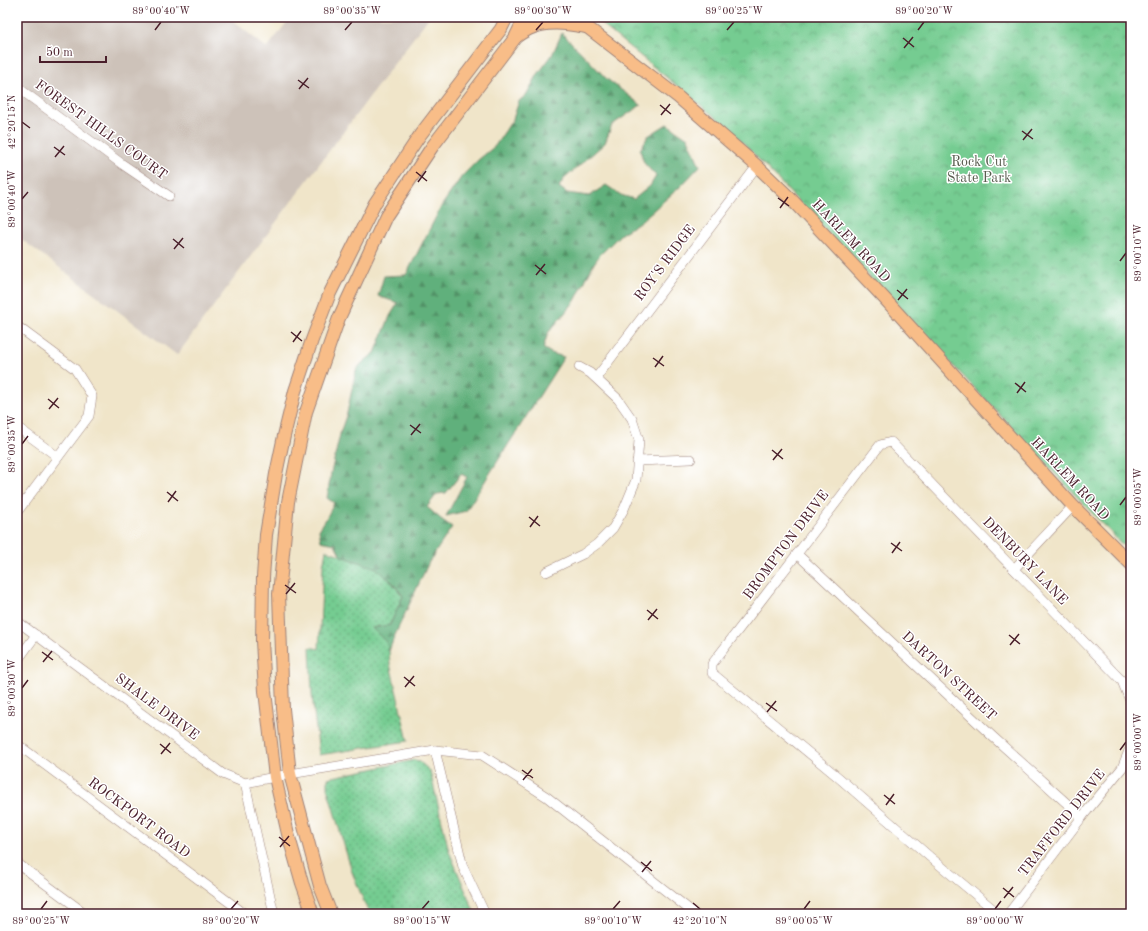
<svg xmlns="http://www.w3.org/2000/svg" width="1148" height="931" viewBox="0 0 1148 931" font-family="'Old Standard TT',serif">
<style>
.industrial{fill:#cdc2b9}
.grass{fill:url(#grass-dots);stroke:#60765e}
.forest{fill:url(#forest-firs);stroke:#556853}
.park{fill:url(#park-crowns);stroke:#60765e}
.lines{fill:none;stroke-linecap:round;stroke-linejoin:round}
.minor-casing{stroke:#9d827a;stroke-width:10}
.major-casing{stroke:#9d827a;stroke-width:14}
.minor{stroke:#fff;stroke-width:9}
.major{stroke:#f8bd88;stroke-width:12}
.ticks{fill:none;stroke:#4a1f2b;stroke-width:1.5}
.labels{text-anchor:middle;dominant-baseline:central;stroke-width:3;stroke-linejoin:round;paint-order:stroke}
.street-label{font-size:14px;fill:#4a1f2b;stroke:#fff}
.park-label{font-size:14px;fill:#595c4f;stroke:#fff}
.neatline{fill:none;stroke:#4a1f2b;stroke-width:1.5}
.ticks-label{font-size:10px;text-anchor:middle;fill:#4a1f2b}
</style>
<defs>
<pattern id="grass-dots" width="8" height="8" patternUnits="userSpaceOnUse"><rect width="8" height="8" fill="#75cc91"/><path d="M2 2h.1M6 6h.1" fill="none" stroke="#62a577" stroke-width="1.8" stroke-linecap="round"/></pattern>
<pattern id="forest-firs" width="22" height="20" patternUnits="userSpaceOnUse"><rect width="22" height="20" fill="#60b07b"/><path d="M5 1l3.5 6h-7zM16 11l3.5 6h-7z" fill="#518f65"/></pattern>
<pattern id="park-crowns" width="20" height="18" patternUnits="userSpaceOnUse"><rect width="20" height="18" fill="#75cc91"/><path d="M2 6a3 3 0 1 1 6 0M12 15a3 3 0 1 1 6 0" fill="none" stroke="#62a577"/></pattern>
</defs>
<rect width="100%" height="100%" fill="#fff"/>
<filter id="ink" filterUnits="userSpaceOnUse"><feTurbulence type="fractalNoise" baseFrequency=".025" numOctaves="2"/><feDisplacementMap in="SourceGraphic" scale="8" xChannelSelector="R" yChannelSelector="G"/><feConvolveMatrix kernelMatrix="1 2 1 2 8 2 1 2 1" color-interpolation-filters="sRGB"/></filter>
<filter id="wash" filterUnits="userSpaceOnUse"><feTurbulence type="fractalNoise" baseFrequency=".012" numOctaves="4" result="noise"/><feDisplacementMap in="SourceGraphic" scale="16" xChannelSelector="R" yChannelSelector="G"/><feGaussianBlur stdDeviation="0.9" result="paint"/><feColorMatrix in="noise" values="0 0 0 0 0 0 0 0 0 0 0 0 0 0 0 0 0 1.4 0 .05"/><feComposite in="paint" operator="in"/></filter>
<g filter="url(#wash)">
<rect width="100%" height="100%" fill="#f0e5c9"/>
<!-- industrial -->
<polygon class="industrial" points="17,17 228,17 267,48 291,17 429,17 177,355 17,236"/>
<!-- grass -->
<g class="grass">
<polygon points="326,550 346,557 378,566 403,596 390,625 372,628 386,642 389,651 390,664 408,741 319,755 312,695 310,647 319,649 323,566"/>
<polygon points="415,760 419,761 430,771 449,851 475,914 369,914 352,872 328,791 328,778"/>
</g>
<!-- forest -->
<polygon class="forest" points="562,33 607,79 641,105 612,125 605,143 564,179 559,187 567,193 589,196 606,185 621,195 634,199 650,186 656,176 644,163 640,150 648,136 667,124 688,138 700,166 680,187 641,221 621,234 599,256 593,265 575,301 548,333 543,348 551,353 564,357 466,511 446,516 467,477 461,474 446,493 437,494 427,507 441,519 452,527 429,562 395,635 389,651 386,642 372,628 390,625 403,596 392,582 376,568 341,556 335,544 321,541 319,530 326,519 334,503 327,498 331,473 341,430 347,413 356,370 363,362 375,353 390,316 398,303 378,296 384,276 406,275 442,205 462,176 478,160 495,146 513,119 519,101 526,95 538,74 552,55"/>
<!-- park -->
<polygon class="park" points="596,17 1131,17 1131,554 731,130 600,23"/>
</g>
<g filter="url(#ink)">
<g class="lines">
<!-- minor casing -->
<g class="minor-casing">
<g id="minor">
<polyline points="17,87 122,164 169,196"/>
<polyline points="17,326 75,369 92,396 89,416 17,512"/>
<polyline points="596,378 757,166"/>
<polyline points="17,427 58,457"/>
<polyline points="637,461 691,459"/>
<polyline points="797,554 992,736 1082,817"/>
<polyline points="1014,569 1073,506"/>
<polyline points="546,572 583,554 597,544 613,528 624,509 636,480 639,440 632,419 618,399 590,373 579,367"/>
<polyline points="17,621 223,774 245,783 290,774 435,750 482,755 547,797 695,914"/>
<polyline points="17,661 36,635"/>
<polyline points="17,744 245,914"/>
<polyline points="435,750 463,867 485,914"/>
<polyline points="245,783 274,914"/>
<polyline points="17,863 86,914"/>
<polyline points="999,914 930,857 838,777 712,673 712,664 797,554 880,445 891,442 1122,681 1131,703"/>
<polyline points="1008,914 1082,817 1122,768 1131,746"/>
</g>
</g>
<!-- major casing -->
<g class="major-casing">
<g id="major">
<polyline points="574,17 678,97 757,166 791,199 884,298 1073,506 1131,564"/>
<path d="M 516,37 C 520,34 525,31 529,29 C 547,20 568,24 586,27"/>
<polyline points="313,914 302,883 288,834 275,777 265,691 262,641 263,577 266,535 276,474 284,436 295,391 312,340 330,293 375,203 420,135 501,29 507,17"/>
<polyline points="331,914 320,886 290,774 283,709 279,594 288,502 306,412 339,318 386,216 432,147 515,38 525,17"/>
</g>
</g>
<!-- minor -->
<use href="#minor" class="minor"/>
<!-- major -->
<use href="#major" class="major"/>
</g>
</g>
<!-- ticks -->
<path class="ticks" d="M 155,30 L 161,22M 345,30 L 352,22M 536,30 L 543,22M 727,30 L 734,22M 918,30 L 924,22M 903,38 L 914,47M 904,48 L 913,37M 298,80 L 309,88M 299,89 L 308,78M 660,105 L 671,114M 661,115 L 670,104M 22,122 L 30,128M 1022,131 L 1033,139M 1023,140 L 1032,129M 54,147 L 65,155M 55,157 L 64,146M 416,172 L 427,181M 418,182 L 426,171M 778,198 L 789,206M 22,199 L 28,192M 780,208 L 788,197M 173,239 L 184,248M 174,249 L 183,238M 1120,261 L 1126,253M 535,265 L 546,274M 536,275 L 545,264M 897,290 L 908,299M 898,300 L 907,289M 291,332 L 302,341M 293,342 L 301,331M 653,358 L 664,366M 655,367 L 663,356M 1015,383 L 1026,392M 1017,393 L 1025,382M 48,399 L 59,408M 49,409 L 58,398M 410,425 L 421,433M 411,435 L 420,424M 22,444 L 28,436M 772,450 L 783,459M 773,460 L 782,449M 167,492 L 178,501M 168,502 L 176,491M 1120,505 L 1126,497M 529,517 L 540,526M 530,527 L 538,516M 891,543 L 902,551M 892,553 L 900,542M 285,585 L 296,593M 286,594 L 295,583M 647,610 L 658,619M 648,620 L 657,609M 1009,635 L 1020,644M 1010,645 L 1019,634M 42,652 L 53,660M 43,662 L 52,651M 404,677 L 415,686M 405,687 L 414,676M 22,688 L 28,680M 766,703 L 777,711M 767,712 L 776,701M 160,744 L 171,753M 1120,750 L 1126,742M 161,754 L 170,743M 522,770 L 533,778M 523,780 L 532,769M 884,795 L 895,804M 886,805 L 894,794M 279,837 L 290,846M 280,847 L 289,836M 641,862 L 652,871M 642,872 L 651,861M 1003,888 L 1014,897M 1004,898 L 1013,887M 693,903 L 700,909M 41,909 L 47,901M 231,909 L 238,901M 422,909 L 429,901M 613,909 L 620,901M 804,909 L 810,901M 995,909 L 1001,901"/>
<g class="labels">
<!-- street labels -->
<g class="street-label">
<text transform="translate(101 130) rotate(36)">FOREST HILLS COURT</text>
<text transform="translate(851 241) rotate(47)">HARLEM ROAD</text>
<text transform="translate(665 263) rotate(-53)">ROY'S RIDGE</text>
<text transform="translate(1070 479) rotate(47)">HARLEM ROAD</text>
<text transform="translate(786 545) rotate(-53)">BROMPTON DRIVE</text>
<text transform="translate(1025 561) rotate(46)">DENBURY LANE</text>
<text transform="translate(949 676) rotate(43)">DARTON STREET</text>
<text transform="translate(157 707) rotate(37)">SHALE DRIVE</text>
<text transform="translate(139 818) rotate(37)">ROCKPORT ROAD</text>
<text transform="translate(1062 823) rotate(-52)">TRAFFORD DRIVE</text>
</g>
<!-- park labels -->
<g class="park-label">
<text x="979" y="162">Rock Cut<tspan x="979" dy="16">State Park</tspan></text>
</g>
</g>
<!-- margin -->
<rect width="1148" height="931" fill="none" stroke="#fff" stroke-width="44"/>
<!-- scale -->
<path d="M40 56v6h66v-6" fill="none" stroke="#4a1f2b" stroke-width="2"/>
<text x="46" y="56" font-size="12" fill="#4a1f2b" stroke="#ffffff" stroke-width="3" paint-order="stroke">50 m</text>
<rect x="22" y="22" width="1104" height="887" class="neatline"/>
<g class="ticks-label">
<text x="161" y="14">89°00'40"W</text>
<text x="352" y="14">89°00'35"W</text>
<text x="543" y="14">89°00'30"W</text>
<text x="734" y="14">89°00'25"W</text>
<text x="924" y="14">89°00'20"W</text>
<text transform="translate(11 122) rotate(-90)" y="4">42°20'15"N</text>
<text transform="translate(11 199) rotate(-90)" y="4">89°00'40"W</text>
<text transform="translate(1137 253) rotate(-90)" y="4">89°00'10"W</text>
<text transform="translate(11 444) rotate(-90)" y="4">89°00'35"W</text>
<text transform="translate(1137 497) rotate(-90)" y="4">89°00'05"W</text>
<text transform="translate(11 688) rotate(-90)" y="4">89°00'30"W</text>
<text transform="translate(1137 742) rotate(-90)" y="4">89°00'00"W</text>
<text x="41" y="924">89°00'25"W</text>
<text x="231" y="924">89°00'20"W</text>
<text x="422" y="924">89°00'15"W</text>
<text x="613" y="924">89°00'10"W</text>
<text x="700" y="924">42°20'10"N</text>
<text x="804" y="924">89°00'05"W</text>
<text x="995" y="924">89°00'00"W</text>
</g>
</svg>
